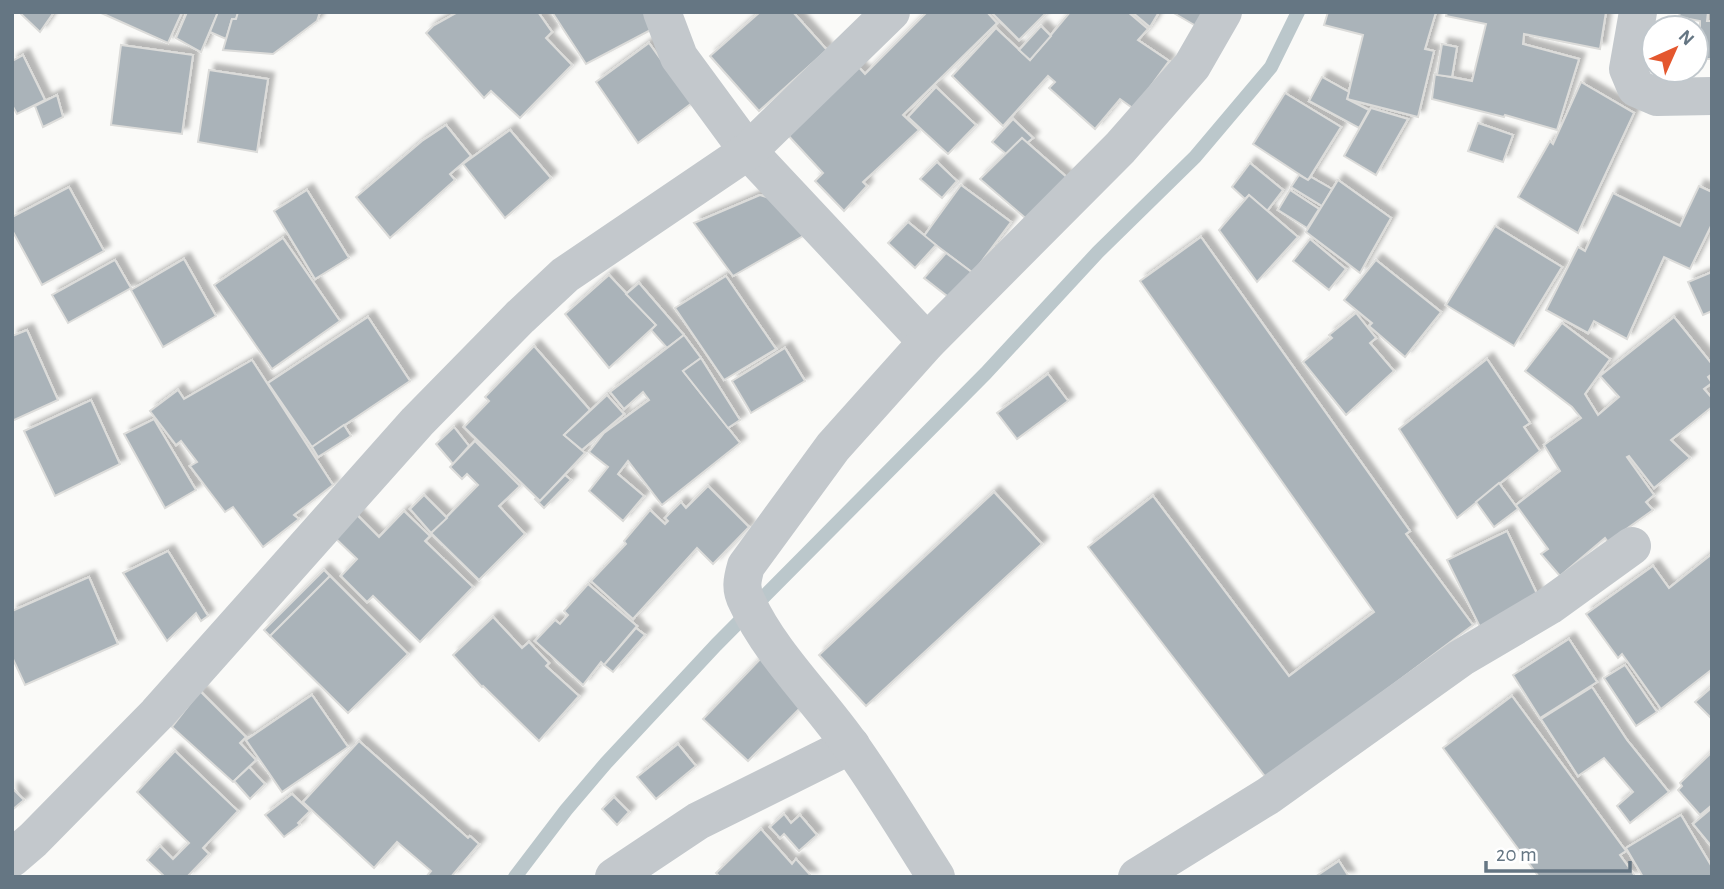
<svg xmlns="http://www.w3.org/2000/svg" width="1724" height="889" viewBox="0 0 1724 889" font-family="'Alegreya Sans',sans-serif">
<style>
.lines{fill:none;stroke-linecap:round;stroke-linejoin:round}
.stream{stroke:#bbc7cb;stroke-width:14}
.building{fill:#aab3b9;stroke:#dcdcda;stroke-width:2;filter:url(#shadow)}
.street{stroke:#c3c8cc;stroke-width:38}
</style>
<defs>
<filter id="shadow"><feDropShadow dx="6" dy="-6" stdDeviation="2" flood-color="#0004"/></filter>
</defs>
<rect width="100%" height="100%" fill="#fafaf8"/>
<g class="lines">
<!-- stream -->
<polyline class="stream" points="515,877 566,810 606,763 716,645 986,373 1098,252 1195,157 1271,67 1298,12"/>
</g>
<!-- building -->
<g class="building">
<polygon points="19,12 54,12 40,32"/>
<polygon points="99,12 182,12 168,43"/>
<polygon points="187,12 218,12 201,52 176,38"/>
<polygon points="218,12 239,12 236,19 232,19 226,39 210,32"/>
<polygon points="238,12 320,12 317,21 273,54 223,50 232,19 236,19"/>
<polygon points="458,12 538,12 552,32 546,38 572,65 520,118 491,91 484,98 426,33 433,26"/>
<polygon points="552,12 656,12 662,24 586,64"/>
<polygon points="760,12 793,12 827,50 759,111 710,56"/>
<polygon points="927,12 987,12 997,23 903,115 919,130 863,182 867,186 844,211 815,181 823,173 785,132 856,64 865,74"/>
<polygon points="991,12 1047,12 1019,40"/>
<polygon points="1070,12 1128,12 1148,29 1138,40 1169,61 1134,109 1120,99 1095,129 1049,88 1055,82 1048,76 1003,126 952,76 996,28 1030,60"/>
<polygon points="1132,12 1159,12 1150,27"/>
<polygon points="1172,12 1204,12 1196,26"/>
<polygon points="1328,12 1436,12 1425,49 1434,51 1418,117 1347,99 1363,35 1324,25"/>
<polygon points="1447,12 1606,12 1600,49 1524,34 1523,44 1579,59 1557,130 1505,115 1504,117 1432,99 1435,74 1472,81 1486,24 1446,16"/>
<polygon points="1680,12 1708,12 1707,21 1712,21 1712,59 1700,59 1700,21 1679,17"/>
<polygon points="1041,26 1051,36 1030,60 1019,50"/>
<polygon points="649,43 692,103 638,143 596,82"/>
<polygon points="1442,44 1457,47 1452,77 1437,75"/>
<polygon points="121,45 193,55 182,134 111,125"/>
<polygon points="23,55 45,100 17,114 12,105 12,61"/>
<polygon points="209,70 268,79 257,152 198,142"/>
<polygon points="1322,77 1349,92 1347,99 1369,110 1359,128 1309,101"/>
<polygon points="1581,82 1634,113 1578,233 1518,197 1550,141 1553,144"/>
<polygon points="936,87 976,125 948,154 908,117"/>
<polygon points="1285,93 1341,127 1308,180 1253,144"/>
<polygon points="57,95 63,117 43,127 35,106"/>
<polygon points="1371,108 1408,119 1376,175 1344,156"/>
<polygon points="1013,119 1033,138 1027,143 1022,138 1006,154 992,142"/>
<polygon points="1478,123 1513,135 1503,162 1468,151"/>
<polygon points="446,125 471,156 450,174 455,180 390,238 356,197 422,141"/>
<polygon points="510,130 551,178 505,218 463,164"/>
<polygon points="1022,138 1070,180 1030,222 980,179"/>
<polygon points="937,162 957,181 942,198 920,179"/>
<polygon points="1250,163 1283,190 1267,211 1249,195 1245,199 1232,187"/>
<polygon points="1299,175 1308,180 1311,177 1332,189 1322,206 1291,187"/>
<polygon points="1338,180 1391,218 1360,273 1306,232"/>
<polygon points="961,185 1011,222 973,273 924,236"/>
<polygon points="1699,186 1712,192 1712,224 1690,269 1664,257 1627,339 1594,321 1588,333 1546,310 1578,247 1585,251 1613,193 1680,226"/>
<polygon points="69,187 104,251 42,285 12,230 12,217"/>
<polygon points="307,190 349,258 315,279 274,211"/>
<polygon points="1290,190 1319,209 1307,228 1278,210"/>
<polygon points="760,195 782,202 803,236 733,276 694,223"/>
<polygon points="1249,195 1298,237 1257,282 1219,230"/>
<polygon points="908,222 936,245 915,268 888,243"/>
<polygon points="1495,226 1562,267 1514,346 1446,305"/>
<polygon points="1201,237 1410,531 1406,534 1473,625 1267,779 1088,547 1153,496 1289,676 1374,612 1140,281"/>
<polygon points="283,238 340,321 272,369 214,285"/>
<polygon points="1310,239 1346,269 1329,290 1293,261"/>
<polygon points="946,253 981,279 960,306 924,278"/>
<polygon points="184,259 216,316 163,347 131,290"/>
<polygon points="115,260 131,288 68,323 52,295"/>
<polygon points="1376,260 1441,312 1405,357 1369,326 1372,323 1344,300"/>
<polygon points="1712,272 1712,311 1703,315 1688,282"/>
<polygon points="609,275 656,325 609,368 565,314"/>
<polygon points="726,276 776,349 724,380 675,308"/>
<polygon points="639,283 684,335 667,348 651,330 656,325 626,294"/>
<polygon points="1356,313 1376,338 1370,343 1394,371 1346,415 1303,362 1332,338 1329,335"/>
<polygon points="368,317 410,381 312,447 268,383"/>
<polygon points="1674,317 1712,364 1712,374 1708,377 1712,383 1704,389 1712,398 1712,407 1671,440 1690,458 1654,488 1629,456 1627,457 1654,495 1646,502 1653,510 1608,542 1605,538 1560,576 1541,554 1548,549 1516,505 1560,471 1544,445 1581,418 1572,407 1525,371 1562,323 1610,359 1585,394 1598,415 1619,397 1600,376"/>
<polygon points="27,330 58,400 12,421 12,336"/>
<polygon points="684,335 701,358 683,371 740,443 662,505 628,461 618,474 644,496 623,521 589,491 608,467 589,452 604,433 649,400 643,392 624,409 610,392"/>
<polygon points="534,346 590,410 564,435 585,453 540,501 464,427 489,401 485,397"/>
<polygon points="785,348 805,381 751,413 732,381"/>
<polygon points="701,358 740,420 728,428 683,371"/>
<polygon points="1487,359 1530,423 1524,427 1540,451 1457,518 1399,429"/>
<polygon points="252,360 333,485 294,515 299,519 263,547 233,507 225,512 190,466 197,462 181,441 176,445 150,411 178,390 184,399"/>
<polygon points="1048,374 1068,401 1017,439 997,413"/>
<polygon points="607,395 624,414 582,450 564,435"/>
<polygon points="91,400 120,464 55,496 24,431"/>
<polygon points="154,419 196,490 165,508 124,434"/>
<polygon points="344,425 351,436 318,457 312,447"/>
<polygon points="454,427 469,446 453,464 436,444"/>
<polygon points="475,441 520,486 499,506 525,534 479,580 431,533 478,485 467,474 462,479 450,467"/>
<polygon points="565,475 571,480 544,508 535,499 536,498 540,501"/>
<polygon points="1499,483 1518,509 1494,527 1476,502"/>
<polygon points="708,486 749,527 713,564 697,548 633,619 591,581 626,544 624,541 650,510 665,524 668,521 665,518 681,502 686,508"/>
<polygon points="994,492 1042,544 866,706 819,655"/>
<polygon points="424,495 447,518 431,533 410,509"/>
<polygon points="404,511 430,536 425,541 473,587 420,642 373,596 367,602 341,576 357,559 332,535 354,512 379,537"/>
<polygon points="1507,531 1539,598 1480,627 1447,560"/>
<polygon points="168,551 208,616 201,621 196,613 167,641 123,573"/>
<polygon points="1712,554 1712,672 1710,671 1661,709 1622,654 1618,658 1586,614 1653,566 1669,588"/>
<polygon points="324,570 330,576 270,636 264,630"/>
<polygon points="330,576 408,654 348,713 270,636"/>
<polygon points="89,577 118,644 25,685 12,657 12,611"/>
<polygon points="588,584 637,626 604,665 601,662 583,685 535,641 555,620 560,624 568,615 564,611"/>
<polygon points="493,617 522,648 529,642 549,663 546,666 579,696 539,741 483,686 482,687 453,655"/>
<polygon points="636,628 645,635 613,672 604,665"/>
<polygon points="1569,639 1597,682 1540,718 1513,675"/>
<polygon points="765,654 810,698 748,761 703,719"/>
<polygon points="1625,665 1657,712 1636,726 1604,678"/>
<polygon points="1592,687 1627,740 1669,792 1630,823 1617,806 1633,792 1604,758 1578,776 1541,719"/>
<polygon points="1712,687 1712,719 1695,702"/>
<polygon points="200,691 246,737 240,743 256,760 233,782 172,727"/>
<polygon points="312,695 348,747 282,792 246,740"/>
<polygon points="1512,696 1626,851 1620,855 1635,876 1633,877 1539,877 1443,748"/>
<polygon points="359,741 468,838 470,836 479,844 451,877 426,877 431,871 397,842 374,868 303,802"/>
<polygon points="678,744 696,766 656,799 637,777"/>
<polygon points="175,751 238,811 203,848 209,854 187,877 165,877 147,860 160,846 173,859 189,843 137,792"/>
<polygon points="1712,752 1712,805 1700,815 1678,790 1682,786 1680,783"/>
<polygon points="249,767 265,784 250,799 234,781"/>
<polygon points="12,788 24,800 12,810"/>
<polygon points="292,794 310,811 298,823 300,825 284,837 265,815"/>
<polygon points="614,797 629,812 617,825 602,809"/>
<polygon points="1712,808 1712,847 1693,824"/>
<polygon points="784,814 791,823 800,815 817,835 799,851 784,834 780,838 770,827"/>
<polygon points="1681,815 1712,867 1712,877 1643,877 1626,848"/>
<polygon points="761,829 792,864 796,859 812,877 720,877 716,873"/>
<polygon points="1339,861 1349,877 1315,877"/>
</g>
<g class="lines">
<!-- street -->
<g class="street">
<polyline points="662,12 679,57 748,151 927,342"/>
<polyline points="1638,12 1628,69 1636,88 1657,97 1712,96"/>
<polyline points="12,858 33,840 157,714 417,422 520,317 565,275 748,151 891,12"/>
<polyline points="614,877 698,821 851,745"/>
<path d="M 936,877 C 908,833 881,788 851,746 C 819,700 770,653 747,602 C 740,589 742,580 746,566 L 833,447 L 927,342 L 1120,148 L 1192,66 L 1223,12"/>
<polyline points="1137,877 1268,796 1461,658 1549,606 1632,546"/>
</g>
</g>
<!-- border -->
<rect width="1724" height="889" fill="none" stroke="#657683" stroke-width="28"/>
<!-- north arrow -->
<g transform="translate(1675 49) rotate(45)"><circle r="33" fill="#ffffff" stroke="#c1c8cd" stroke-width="2"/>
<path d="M0-5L12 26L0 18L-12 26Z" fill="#e4572e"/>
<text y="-10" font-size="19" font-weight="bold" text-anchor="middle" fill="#657683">N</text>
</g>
<!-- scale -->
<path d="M1486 861v10h144v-10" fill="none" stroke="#657683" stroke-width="3.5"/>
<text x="1496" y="861" font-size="21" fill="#657683" stroke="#ffffff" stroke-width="5" paint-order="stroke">20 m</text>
</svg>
